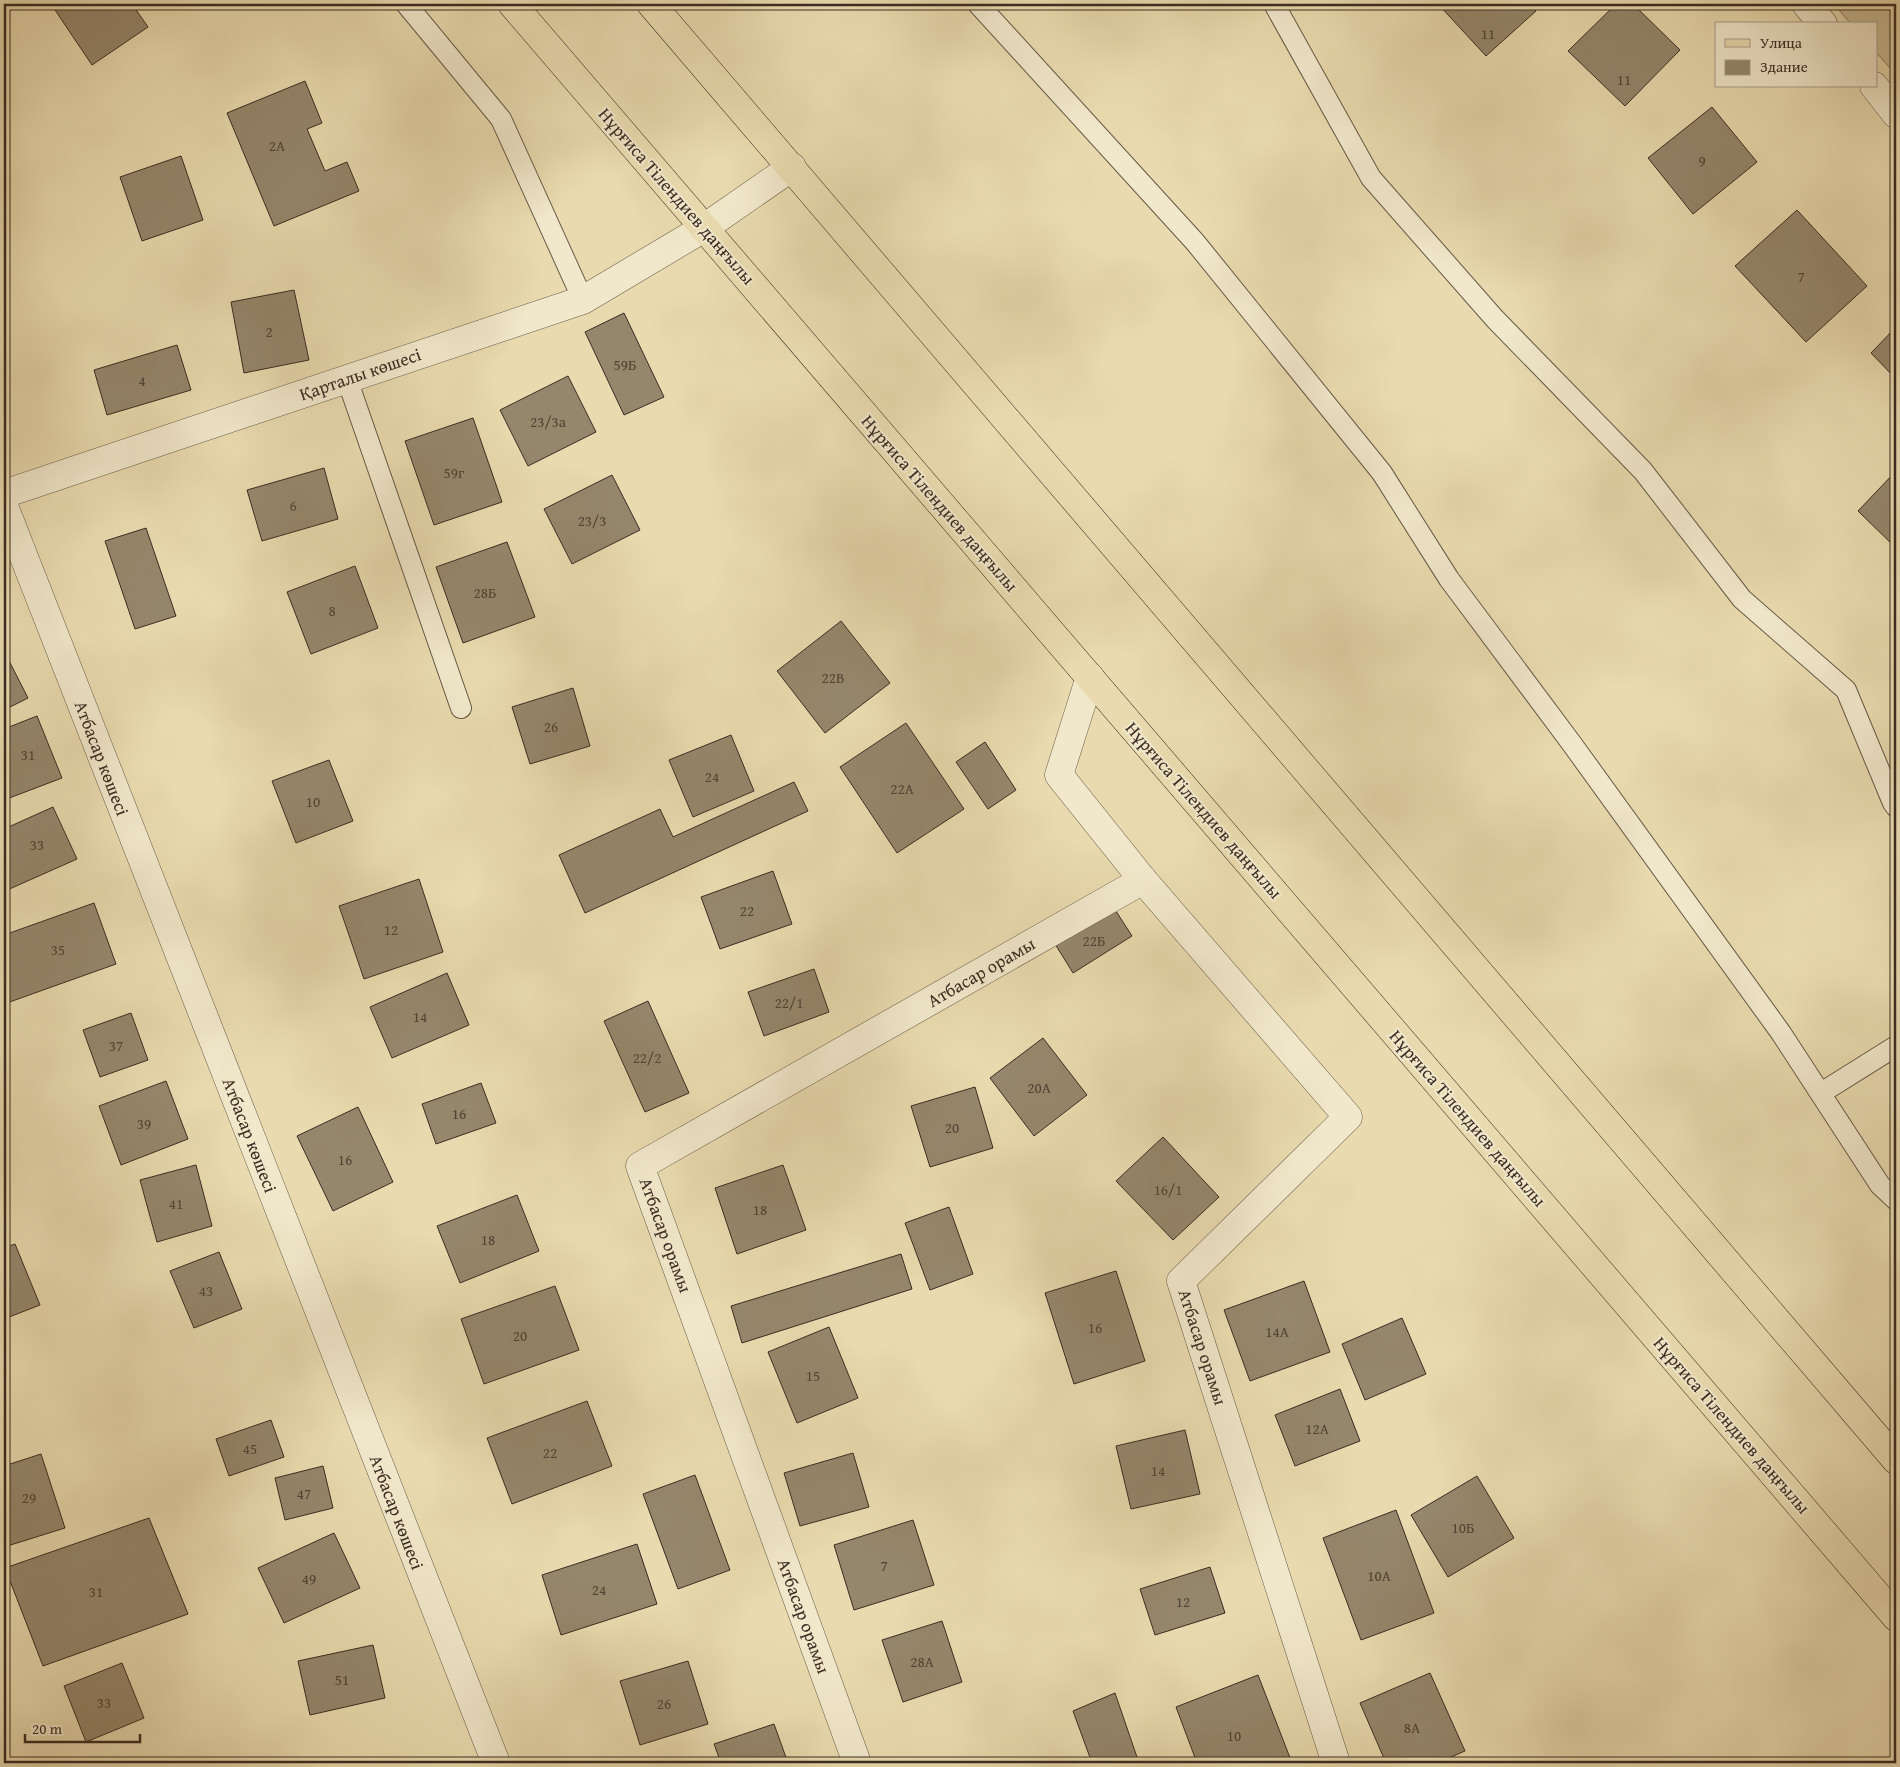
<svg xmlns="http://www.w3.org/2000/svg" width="1900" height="1767" viewBox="0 0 1900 1767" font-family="'Gentium Book Plus',serif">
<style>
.green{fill:#cbbd97;stroke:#82745d}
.building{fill:#95876c;stroke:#3a2c23}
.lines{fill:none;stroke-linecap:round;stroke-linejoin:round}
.service-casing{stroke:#665846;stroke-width:22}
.minor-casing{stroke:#665846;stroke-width:29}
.tertiary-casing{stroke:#665846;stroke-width:29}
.primary-casing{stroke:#3a2c23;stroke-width:29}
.service{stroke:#f1e8cb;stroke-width:20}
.minor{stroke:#f1e8cb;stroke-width:28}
.tertiary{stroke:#f1e8cb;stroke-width:28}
.primary{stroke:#e9dbaf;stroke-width:28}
.labels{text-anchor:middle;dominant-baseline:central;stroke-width:4;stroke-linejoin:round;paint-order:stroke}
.number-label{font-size:15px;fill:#514335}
.street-label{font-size:18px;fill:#3a2c23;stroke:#f1e8cb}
</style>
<rect width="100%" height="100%" fill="#e9dbaf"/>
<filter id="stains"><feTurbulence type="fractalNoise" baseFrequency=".004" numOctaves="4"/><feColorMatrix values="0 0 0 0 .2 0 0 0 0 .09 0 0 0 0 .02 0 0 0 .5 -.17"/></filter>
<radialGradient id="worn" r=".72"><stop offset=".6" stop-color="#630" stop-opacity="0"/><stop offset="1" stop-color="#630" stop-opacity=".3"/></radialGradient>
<!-- green -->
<polygon class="green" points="1834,4 1896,4 1896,75 1876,52 1876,24 1851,24"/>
<!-- building -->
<g class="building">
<polygon points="51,4 132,4 148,27 92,65"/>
<polygon points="1438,4 1529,4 1536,11 1486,56"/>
<polygon points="1616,4 1633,4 1680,50 1625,106 1568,51"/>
<polygon points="305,81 322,123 307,129 325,171 347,162 359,191 274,226 227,113"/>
<polygon points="1712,107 1757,162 1693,214 1648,158"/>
<polygon points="181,156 203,220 142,241 120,177"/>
<polygon points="1797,210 1867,286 1806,342 1735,266"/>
<polygon points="294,290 309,360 244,373 231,302"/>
<polygon points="624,313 664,397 624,415 585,332"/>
<polygon points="1896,327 1896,379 1871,353"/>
<polygon points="177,345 191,390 107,415 94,370"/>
<polygon points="568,376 596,432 528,466 500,410"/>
<polygon points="473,418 502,502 434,525 405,441"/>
<polygon points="324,468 338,519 262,541 247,490"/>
<polygon points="1896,471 1896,548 1858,511"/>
<polygon points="612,475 640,530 572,564 544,509"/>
<polygon points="146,528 176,616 135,629 105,541"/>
<polygon points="507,542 535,617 463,643 436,567"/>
<polygon points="355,566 378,628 311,654 287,592"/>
<polygon points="841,621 890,683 825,733 777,671"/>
<polygon points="4,651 28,698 4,710"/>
<polygon points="573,688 590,746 530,764 512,707"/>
<polygon points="37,716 62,778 4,800 4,729"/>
<polygon points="906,723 964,809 897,853 840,767"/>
<polygon points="731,735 754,791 693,817 669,760"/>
<polygon points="985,742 1016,790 988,809 956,762"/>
<polygon points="329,760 353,821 296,843 272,781"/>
<polygon points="794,782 808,811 585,913 559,855 660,809 673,837"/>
<polygon points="53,807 77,859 5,891 4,829"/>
<polygon points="773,871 792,924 720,949 701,897"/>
<polygon points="419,879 443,952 364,979 339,906"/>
<polygon points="94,903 116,964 4,1004 4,935"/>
<polygon points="1114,908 1132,936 1073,973 1055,944"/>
<polygon points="814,969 829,1012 764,1036 748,992"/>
<polygon points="447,973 469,1025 392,1058 370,1007"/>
<polygon points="648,1001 689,1093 645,1112 604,1021"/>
<polygon points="131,1013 148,1060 100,1077 83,1030"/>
<polygon points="1043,1038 1087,1095 1034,1136 990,1078"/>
<polygon points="166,1081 188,1139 121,1165 99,1106"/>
<polygon points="481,1083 496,1123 436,1144 422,1104"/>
<polygon points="975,1087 993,1148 930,1167 911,1106"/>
<polygon points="358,1107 393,1182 333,1211 297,1136"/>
<polygon points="1163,1137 1219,1197 1173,1240 1116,1181"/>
<polygon points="196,1165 212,1226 157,1242 140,1180"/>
<polygon points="783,1165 806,1230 737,1254 715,1188"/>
<polygon points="517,1195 539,1251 460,1283 437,1226"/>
<polygon points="949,1207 973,1274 930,1290 905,1223"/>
<polygon points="15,1244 40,1305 4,1319 4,1248"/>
<polygon points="219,1252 242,1309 194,1328 170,1271"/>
<polygon points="901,1254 912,1289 742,1343 731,1306"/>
<polygon points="1116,1271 1145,1361 1074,1384 1045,1293"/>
<polygon points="1304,1281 1330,1352 1250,1381 1224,1310"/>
<polygon points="555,1286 579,1350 484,1384 461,1319"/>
<polygon points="1402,1318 1426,1374 1365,1400 1342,1344"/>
<polygon points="829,1327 858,1398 797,1423 768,1352"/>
<polygon points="1340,1389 1360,1441 1295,1466 1275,1415"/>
<polygon points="587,1401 612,1466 512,1504 487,1438"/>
<polygon points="271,1420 284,1457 229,1476 216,1439"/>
<polygon points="1185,1430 1200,1494 1131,1509 1116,1446"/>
<polygon points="853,1453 869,1507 800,1526 784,1473"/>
<polygon points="41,1454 65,1528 4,1547 4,1466"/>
<polygon points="323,1466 333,1508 285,1520 275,1478"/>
<polygon points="695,1475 730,1570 678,1589 643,1494"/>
<polygon points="1477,1476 1514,1538 1448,1577 1411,1515"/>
<polygon points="1396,1510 1434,1613 1361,1640 1323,1538"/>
<polygon points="149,1518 188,1614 43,1666 5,1568"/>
<polygon points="913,1520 934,1585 854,1610 834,1545"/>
<polygon points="334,1533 360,1588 284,1623 258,1568"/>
<polygon points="637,1544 657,1604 561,1635 542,1575"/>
<polygon points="1210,1567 1225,1613 1155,1635 1140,1589"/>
<polygon points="942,1621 962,1682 903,1702 882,1640"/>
<polygon points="373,1645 385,1698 310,1715 298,1661"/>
<polygon points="688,1661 708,1724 640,1745 620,1681"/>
<polygon points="122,1663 144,1718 86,1742 64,1686"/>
<polygon points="1430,1673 1465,1751 1437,1763 1386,1763 1360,1703"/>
<polygon points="1258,1675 1292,1763 1197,1763 1176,1707"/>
<polygon points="1115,1693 1139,1763 1092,1763 1073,1711"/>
<polygon points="774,1724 788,1763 721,1763 714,1744"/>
</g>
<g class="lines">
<!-- service casing -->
<g class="service-casing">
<g id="service">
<polyline points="406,4 501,119 583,300"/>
<polyline points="978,4 1195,242 1382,473 1449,579 1572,744 1781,1033 1880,1185 1896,1200"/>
<polyline points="1274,4 1371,178 1495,319 1643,471 1742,599 1846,690 1893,803 1896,807"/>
<polyline points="347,379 461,708"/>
<polyline points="1821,1093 1896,1046"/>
</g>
</g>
<!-- minor casing -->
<g class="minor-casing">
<g id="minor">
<polyline points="1806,4 1823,24"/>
<polyline points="1874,86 1896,114"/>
<polyline points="4,506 496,1763"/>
<polyline points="1143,880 1348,1117 1181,1281 1336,1763"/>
<polyline points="857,1763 640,1166 1143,880 1059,775 1090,677"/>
</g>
</g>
<!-- tertiary casing -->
<g class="tertiary-casing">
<polyline id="tertiary" points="4,494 583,300 704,228 792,167"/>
</g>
<!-- primary casing -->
<g class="primary-casing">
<g id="primary">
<polyline points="512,4 1896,1617"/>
<polyline points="651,4 1896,1460"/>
</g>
</g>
<!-- service -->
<use href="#service" class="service"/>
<!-- minor -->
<use href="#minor" class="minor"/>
<!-- tertiary -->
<use href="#tertiary" class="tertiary"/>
<!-- primary -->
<use href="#primary" class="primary"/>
</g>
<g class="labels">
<!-- number labels -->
<g class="number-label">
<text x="1488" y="33">11</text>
<text x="1624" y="79">11</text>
<text x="277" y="145">2А</text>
<text x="1702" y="160">9</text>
<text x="1801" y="276">7</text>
<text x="269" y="331">2</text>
<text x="625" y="364">59Б</text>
<text x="142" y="380">4</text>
<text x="548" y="421">23/3а</text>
<text x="454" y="472">59г</text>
<text x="293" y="505">6</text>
<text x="592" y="520">23/3</text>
<text x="485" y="592">28Б</text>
<text x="332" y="610">8</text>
<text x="833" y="677">22В</text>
<text x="551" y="726">26</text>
<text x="28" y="754">31</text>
<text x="712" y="776">24</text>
<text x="902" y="788">22А</text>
<text x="313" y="801">10</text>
<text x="37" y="844">33</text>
<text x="747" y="910">22</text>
<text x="391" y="929">12</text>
<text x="1094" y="940">22Б</text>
<text x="58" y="949">35</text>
<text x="789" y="1002">22/1</text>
<text x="420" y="1016">14</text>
<text x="116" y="1045">37</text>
<text x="647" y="1057">22/2</text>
<text x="1039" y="1087">20А</text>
<text x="459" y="1113">16</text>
<text x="144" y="1123">39</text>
<text x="952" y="1127">20</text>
<text x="345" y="1159">16</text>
<text x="1168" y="1189">16/1</text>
<text x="176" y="1203">41</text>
<text x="760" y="1209">18</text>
<text x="488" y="1239">18</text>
<text x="206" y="1290">43</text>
<text x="1095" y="1327">16</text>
<text x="1277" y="1331">14А</text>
<text x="520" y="1335">20</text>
<text x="813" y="1375">15</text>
<text x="1317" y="1428">12А</text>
<text x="250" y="1448">45</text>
<text x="550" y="1452">22</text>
<text x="1158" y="1470">14</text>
<text x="304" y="1493">47</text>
<text x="29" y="1497">29</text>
<text x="1463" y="1527">10Б</text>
<text x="884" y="1565">7</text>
<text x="1379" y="1575">10А</text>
<text x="309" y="1578">49</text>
<text x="599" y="1589">24</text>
<text x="96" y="1591">31</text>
<text x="1183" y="1601">12</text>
<text x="922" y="1661">28А</text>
<text x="342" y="1679">51</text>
<text x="104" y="1702">33</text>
<text x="664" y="1703">26</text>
<text x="1412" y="1727">8А</text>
<text x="1234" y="1735">10</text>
</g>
<!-- street labels -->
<g class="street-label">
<text transform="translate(677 196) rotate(49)">Нұрғиса Тілендиев даңғылы</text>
<text transform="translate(360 374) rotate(-19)">Қарталы көшесі</text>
<text transform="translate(940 503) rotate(49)">Нұрғиса Тілендиев даңғылы</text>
<text transform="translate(102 758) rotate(69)">Атбасар көшесі</text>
<text transform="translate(1204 810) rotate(49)">Нұрғиса Тілендиев даңғылы</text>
<text transform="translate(981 972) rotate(-30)">Атбасар орамы</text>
<text transform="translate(1468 1118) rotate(49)">Нұрғиса Тілендиев даңғылы</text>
<text transform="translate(250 1135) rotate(69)">Атбасар көшесі</text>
<text transform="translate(666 1235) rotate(70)">Атбасар орамы</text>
<text transform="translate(1203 1347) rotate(72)">Атбасар орамы</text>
<text transform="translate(1732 1425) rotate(49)">Нұрғиса Тілендиев даңғылы</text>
<text transform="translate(397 1512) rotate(69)">Атбасар көшесі</text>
<text transform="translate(804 1616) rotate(70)">Атбасар орамы</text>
</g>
</g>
<!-- margin -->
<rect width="1900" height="1767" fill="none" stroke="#e9dbaf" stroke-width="20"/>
<rect x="5" y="5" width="1890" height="1757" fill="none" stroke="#3a2c23" stroke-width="2.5"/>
<rect x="10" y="10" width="1880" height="1747" fill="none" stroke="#3a2c23"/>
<!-- legend -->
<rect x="1715" y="22" width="162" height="65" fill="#f1e8cb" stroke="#a89d88"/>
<rect x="1725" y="39" width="25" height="8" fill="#e9dbaf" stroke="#a89d88"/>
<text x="1760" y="48" font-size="15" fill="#3a2c23">Улица</text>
<rect x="1725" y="60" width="25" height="15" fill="#95876c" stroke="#a89d88"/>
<text x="1760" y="72" font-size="15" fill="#3a2c23">Здание</text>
<!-- scale -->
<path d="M25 1734v8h115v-8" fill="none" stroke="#3a2c23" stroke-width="2.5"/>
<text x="32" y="1734" font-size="15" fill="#3a2c23" stroke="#f1e8cb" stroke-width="4" paint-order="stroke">20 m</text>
<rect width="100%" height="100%" filter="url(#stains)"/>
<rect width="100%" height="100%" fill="url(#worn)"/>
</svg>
